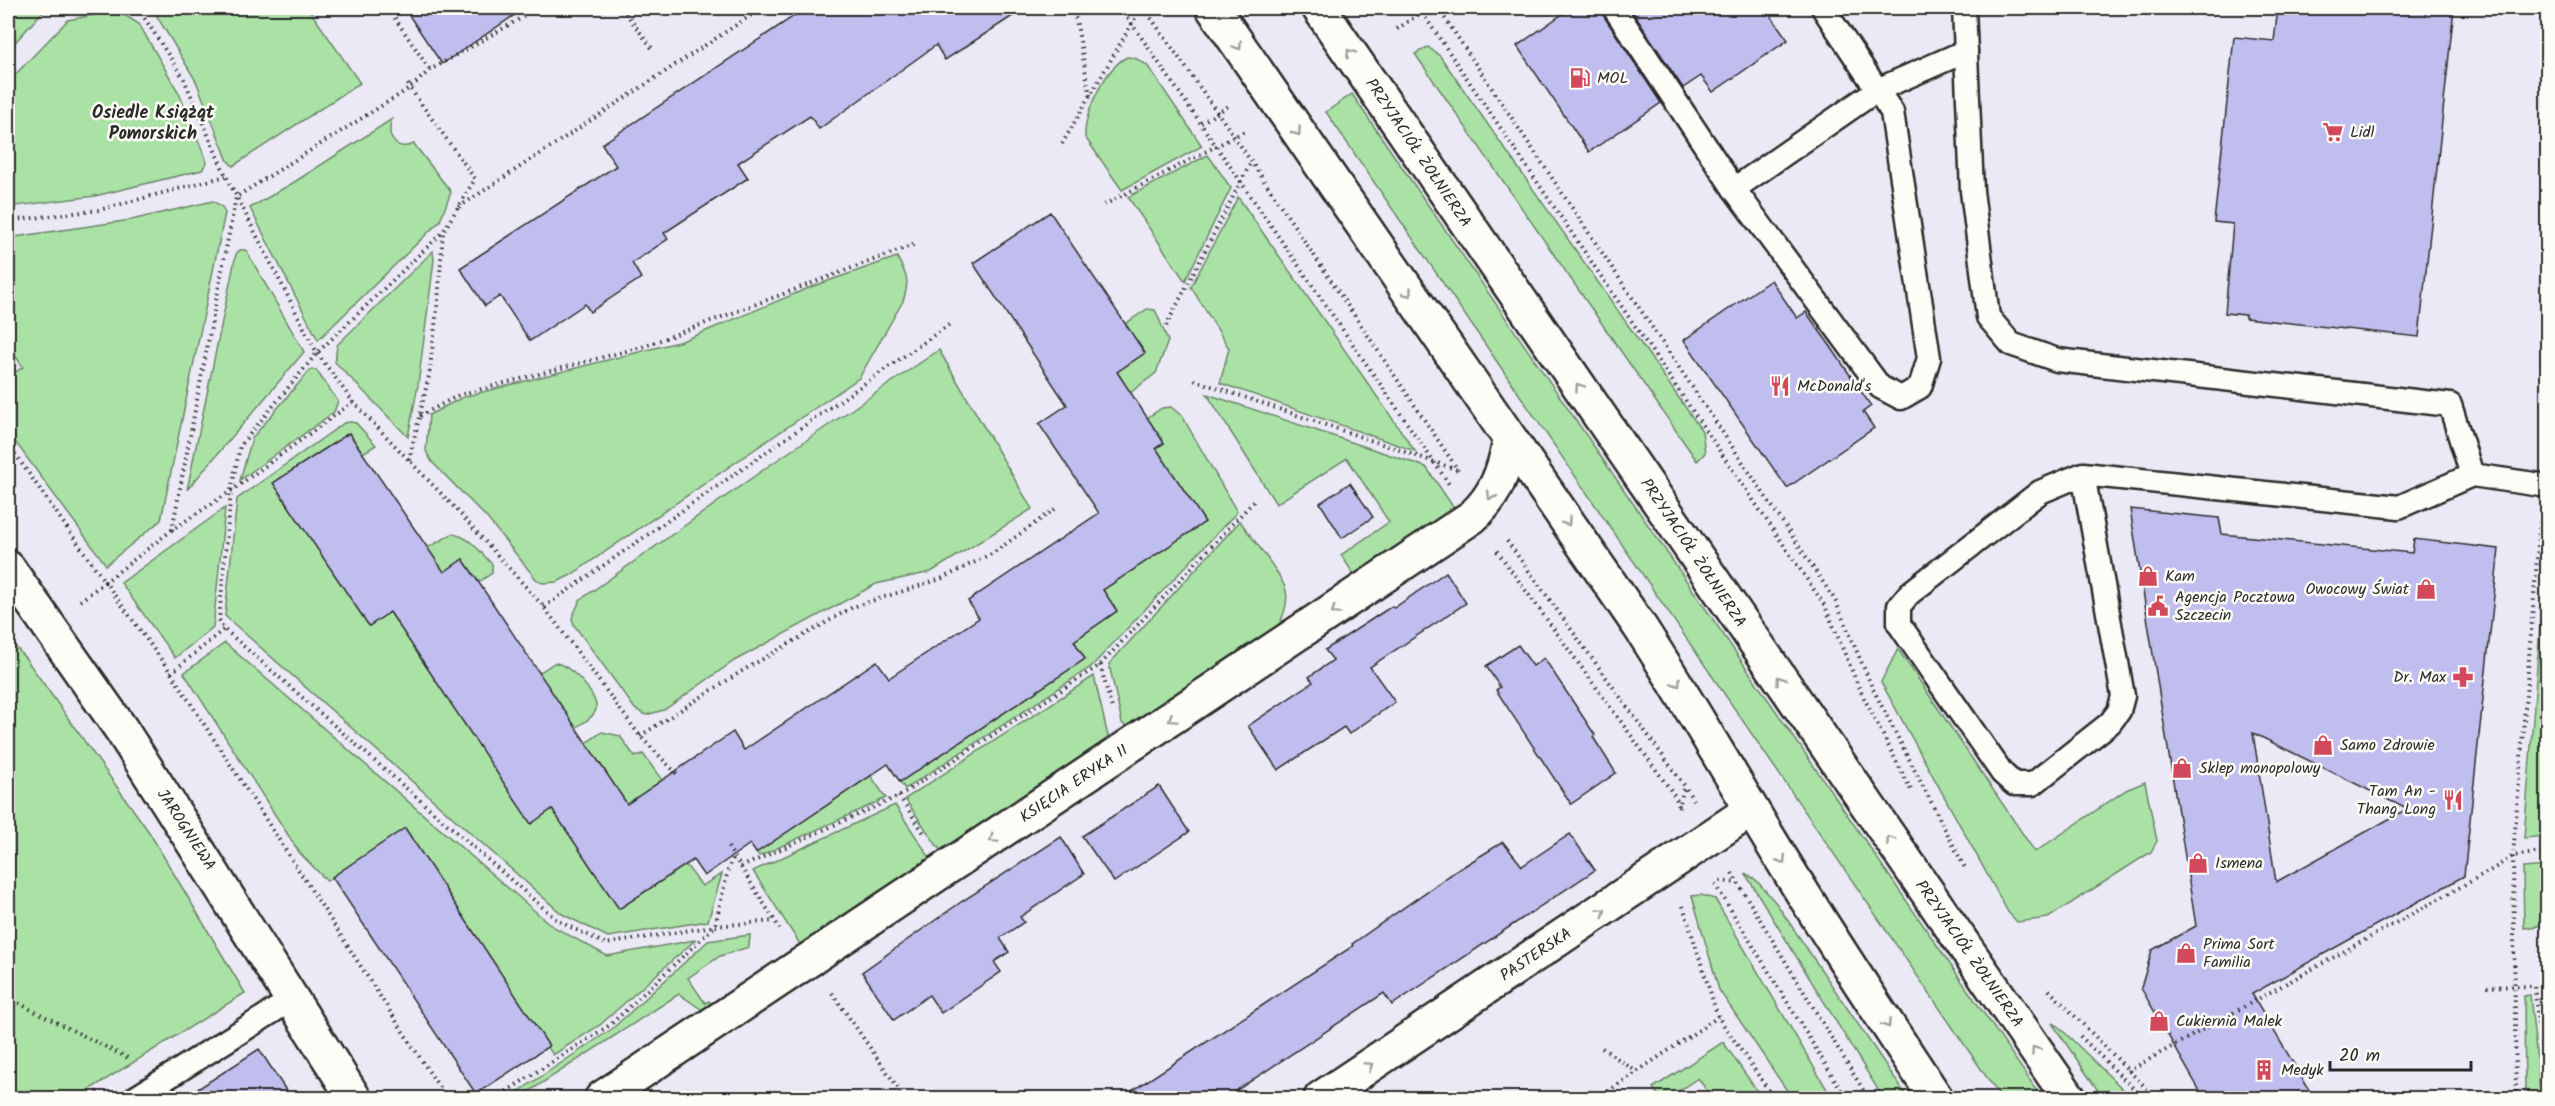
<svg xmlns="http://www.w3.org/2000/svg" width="2555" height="1106" viewBox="0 0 2555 1106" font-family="Kalam,sans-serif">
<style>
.green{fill:#aae2a6;stroke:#6a8668;stroke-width:1.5}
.building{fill:#c0bdef;stroke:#2b2b2b;stroke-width:1.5;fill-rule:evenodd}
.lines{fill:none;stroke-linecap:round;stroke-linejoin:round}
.lane-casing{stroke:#2b2b2b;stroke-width:27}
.street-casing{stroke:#2b2b2b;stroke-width:38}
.secondary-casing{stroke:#2b2b2b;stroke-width:38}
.path{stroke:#2b2b2b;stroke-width:4;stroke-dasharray:1.5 4.5;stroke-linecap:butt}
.lane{stroke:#fdfcf7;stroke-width:22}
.street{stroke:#fdfcf7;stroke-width:33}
.secondary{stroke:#fdfcf7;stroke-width:33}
.oneway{stroke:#9e9e9b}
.labels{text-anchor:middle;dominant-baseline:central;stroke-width:5;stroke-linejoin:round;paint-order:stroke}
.poi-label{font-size:16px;fill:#2b2b2b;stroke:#fdfcf7;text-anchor:start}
.street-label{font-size:16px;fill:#2b2b2b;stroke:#fdfcf7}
.neighbourhood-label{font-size:18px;font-weight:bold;fill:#2b2b2b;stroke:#fdfcf7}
</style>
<rect width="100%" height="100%" fill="#ebe9f5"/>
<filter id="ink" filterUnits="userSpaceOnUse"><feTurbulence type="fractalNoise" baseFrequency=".0167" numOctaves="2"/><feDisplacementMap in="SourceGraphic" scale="12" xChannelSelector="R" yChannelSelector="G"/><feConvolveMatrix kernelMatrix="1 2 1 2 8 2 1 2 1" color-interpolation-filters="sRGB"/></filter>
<g filter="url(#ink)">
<!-- green -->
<g class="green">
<polygon points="8,8 46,8 8,50"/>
<polygon points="152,8 308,8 360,83 233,166 228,161 196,81"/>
<polygon points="110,12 126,16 139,24 179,93 207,162 202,170 95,196 8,207 8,82 68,20"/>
<polygon points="1428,47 1440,56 1702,431 1705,453 1697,461 1415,54"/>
<path d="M 1127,57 L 1135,58 L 1147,65 L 1202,146 L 1122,190 L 1085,137 C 1084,113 1105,68 1127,57 Z"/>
<polygon points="1352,94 1364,112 2042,1098 2001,1098 1326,112"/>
<path d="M 392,119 C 386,136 394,152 414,144 L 451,192 L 440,221 L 318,340 L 250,208 L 296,181 Z"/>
<polygon points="1208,155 1231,188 1185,281 1128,197"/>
<polygon points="1238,197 1415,451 1220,383 1229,348 1191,287"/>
<polygon points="213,201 222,207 225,213 161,520 106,565 8,432 8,377 23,367 8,345 8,238 131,220"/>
<polygon points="240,250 246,250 304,352 187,490 236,254"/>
<polygon points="433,251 434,260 418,385 408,437 335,362 337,345"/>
<path d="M 897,257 C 907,276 910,280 903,301 L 859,378 L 571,575 L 557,582 L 542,583 L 536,579 L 487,518 L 432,462 L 426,451 L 429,415 L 463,397 L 682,341 L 811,287 Z"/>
<polygon points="1147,309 1155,310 1157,314 1168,341 1156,373 1130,393 1117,372 1144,353 1125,324"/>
<polygon points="939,350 1032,509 931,572 876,584 734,661 664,710 646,715 635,709 574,625 572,618 580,600 770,465"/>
<polygon points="310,370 316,370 338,401 334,412 240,480 252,438"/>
<polygon points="1207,394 1426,467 1456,511 1355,576 1341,555 1389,522 1347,458 1276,504"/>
<polygon points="1171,407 1182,416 1237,512 1091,667 905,789 900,782 1085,659 1074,641 1117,611 1103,590 1205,522 1156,448 1164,443 1147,418 1162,408"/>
<polygon points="350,422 356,423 376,445 363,453 349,433 274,483 369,626 390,612 532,823 552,809 686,865 702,886 722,874 708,921 608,937 562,914 225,616 237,499 344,423"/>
<polygon points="225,508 213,627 175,658 121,583"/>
<path d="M 1240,521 C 1251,537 1283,576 1286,591 C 1289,605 1282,620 1276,631 L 1131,730 L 1122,723 L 1109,664 Z"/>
<path d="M 452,534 C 470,536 480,552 492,564 L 492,573 L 479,582 L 463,559 L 443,573 L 427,548 Z"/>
<polygon points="2545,561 2548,565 2547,836 2524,838"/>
<polygon points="8,638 26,659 149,832 245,993 76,1098 8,1098"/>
<polygon points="225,643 552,926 607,956 695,940 600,1025 553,1055 405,829 327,881 299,852 184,673"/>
<polygon points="1898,649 2035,852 2126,790 2145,782 2157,841 2151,852 2048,918 2017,922 2008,912 1881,682"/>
<path d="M 554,663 C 568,662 598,694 596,709 C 595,717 582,723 576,728 L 539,673 Z"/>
<polygon points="1094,676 1110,745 944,856 905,799"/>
<polygon points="602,732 620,736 635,757 643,754 662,780 627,804 586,743"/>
<polygon points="871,776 886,798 760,856 756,853"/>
<polygon points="895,805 932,861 803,949 753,871"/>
<polygon points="2547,866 2547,922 2543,925 2524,928 2523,868"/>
<polygon points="1745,873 1756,880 1776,903 1908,1098 1883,1098"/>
<polygon points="1701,895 1715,899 1832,1098 1792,1098 1719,990 1692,896"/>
<polygon points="750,935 749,947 720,956 688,978 705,1003 709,1001 713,1008 705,1012 679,994 519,1098 509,1098 612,1029 708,941"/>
<polygon points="2530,995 2541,1098 2525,1098 2524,996"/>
<polygon points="2052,1023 2059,1027 2132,1098 2103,1098"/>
<polygon points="1723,1042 1762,1098 1712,1098 1698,1078 1668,1098 1660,1098 1653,1088"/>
</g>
<!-- building -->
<g class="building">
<polygon points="404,8 525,8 442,64"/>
<polygon points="806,8 1025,8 945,60 936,45 819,129 810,116 738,163 748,178 664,233 668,239 632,263 641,278 590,312 585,304 530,341 500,296 485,306 460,268 616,166 602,144"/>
<polygon points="1571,8 1601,8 1603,15 1661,103 1589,152 1517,46"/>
<polygon points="1630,8 1765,8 1788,40 1713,92 1701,76 1683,88"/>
<polygon points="2278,8 2454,8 2419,337 2245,318 2245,315 2225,313 2233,224 2214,222 2234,37 2274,41"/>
<polygon points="1050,212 1145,353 1117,372 1164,443 1156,448 1205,522 1103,590 1117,611 1074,641 1085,659 900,782 888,764 756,853 750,844 704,876 693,860 619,909 552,809 531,824 390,612 369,626 273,483 349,433 444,572 463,559 627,804 733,732 744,750 877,661 889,678 979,618 968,601 1099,513 1039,424 1067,405 973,263"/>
<polygon points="1771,280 1797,318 1806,312 1829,344 1871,406 1863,412 1874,428 1787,488 1684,340"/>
<polygon points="1350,483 1373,517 1342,538 1320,503"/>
<path d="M 2130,509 L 2219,518 L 2222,534 L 2412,553 L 2414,539 L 2499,549 L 2464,876 L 2252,994 L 2314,1098 L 2204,1098 L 2141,988 L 2152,950 L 2196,926 ZM 2253,733 L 2407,809 L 2276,882 Z"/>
<polygon points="1446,572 1466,603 1370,667 1395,702 1349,734 1344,727 1278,770 1248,726 1313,682 1309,677 1333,660 1325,650 1392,606 1394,608"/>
<polygon points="1518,645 1533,666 1544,658 1595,735 1593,737 1616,773 1571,804 1496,690 1500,687 1486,666"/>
<polygon points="1159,786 1189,832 1114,882 1082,836"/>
<polygon points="405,828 549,1046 476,1094 332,877"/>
<polygon points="1570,834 1595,870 1392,1005 1384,993 1225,1098 1121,1098 1353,946 1352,944 1456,871 1503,842 1522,866"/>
<polygon points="1061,837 1084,874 1020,917 1024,922 1000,938 1009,952 994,962 1001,972 941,1013 929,995 894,1020 862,972 961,902"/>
<polygon points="259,1049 291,1098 184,1098"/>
</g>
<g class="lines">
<!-- lane casing -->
<g class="lane-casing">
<g id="lane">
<polyline points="1614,8 1734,189 1880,387 1901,398 1920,387 1929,358 1892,112 1823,8"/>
<polyline points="1964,8 1972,191 1988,317 2011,344 2057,360 2450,405 2472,475"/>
<polyline points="1734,189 1877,90 1966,51"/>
<polyline points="2083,474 2123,696 2119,711 2110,723 2033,784 2014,784 2002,773 1899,624 1899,606 1910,593 2040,492 2083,474 2399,507 2472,475 2548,486"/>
<polyline points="135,1098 291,1000"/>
</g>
</g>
<!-- street casing -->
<g class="street-casing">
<g id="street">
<polyline points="8,568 121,729 167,801 354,1098"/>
<path d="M 602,1098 L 1472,517 C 1496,496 1504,471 1510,441"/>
<polyline points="1321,1098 1751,810"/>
</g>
</g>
<!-- secondary casing -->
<g class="secondary-casing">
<g id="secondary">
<path d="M 1213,8 L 1640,627 C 1679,687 1715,749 1752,810 C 1810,908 1873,1003 1936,1098"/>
<polyline points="1319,8 2069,1098"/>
</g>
</g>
<!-- path -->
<g class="path">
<polyline points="138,8 184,79 226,176 317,353 353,402 454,507 544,607 640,736 677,774"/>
<polyline points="388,8 430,70"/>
<polyline points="622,8 654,51"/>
<polyline points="1068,8 1076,19 1090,96"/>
<polyline points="1121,8 1449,484"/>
<polyline points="1144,8 1234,136 1458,470"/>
<polyline points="1419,8 1825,606 1860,690 1912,792"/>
<polyline points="1438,8 1835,600 1872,687 1965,868"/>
<polyline points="1397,29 1428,8"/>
<polyline points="408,84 410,88 430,70 539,8"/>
<polyline points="1201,123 1230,105"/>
<polyline points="1062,144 1141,8"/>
<polyline points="1104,205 1247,130"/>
<polyline points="459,207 762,8"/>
<polyline points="8,221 99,210 226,176"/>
<polyline points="1166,326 1251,162"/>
<polyline points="1194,380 1458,470"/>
<polyline points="420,416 459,395 642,347 916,244"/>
<polyline points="8,444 105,582 172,530 231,491 353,402"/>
<polyline points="2546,451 2548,435"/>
<polyline points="409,460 429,376 438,301 443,232 317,353 240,446 231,491 219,620 224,629 558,921 606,944 715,926 775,921"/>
<polyline points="172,530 236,197 410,88 475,179 443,232"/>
<polyline points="1507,541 1684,785 1693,800"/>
<polyline points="1497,551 1675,796 1680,809"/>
<polyline points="80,601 105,582 171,673 446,1098"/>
<polyline points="544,607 950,324"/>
<polyline points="1100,665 1112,708"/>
<polyline points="171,673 224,629"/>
<polyline points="640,736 742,671 853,607 941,579 993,553 1055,509"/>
<polyline points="899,796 924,833"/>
<polyline points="1679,808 1684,786"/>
<polyline points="728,847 780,929"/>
<polyline points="741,867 899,796 1100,665 1255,500"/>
<polyline points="1732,873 1868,1098"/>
<polyline points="1720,881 1737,883"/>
<polyline points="1715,884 1846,1098"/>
<polyline points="1683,906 1718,1017 1774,1098"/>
<polyline points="2487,987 2534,986 2547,1098"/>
<polyline points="2049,990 2156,1098"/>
<polyline points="832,993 905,1098"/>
<polyline points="8,998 130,1059"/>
<polyline points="2080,1036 2143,1098"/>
<polyline points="1602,1048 1637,1072"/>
<polyline points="2128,1071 2493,869 2513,856 2548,851"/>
<polyline points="86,1098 98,1091"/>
<polyline points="496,1098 610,1025 715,926 728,870 734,856"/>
<polyline points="1598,1098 1718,1017"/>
<polyline points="2516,1098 2513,856 2540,521"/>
</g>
<!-- lane -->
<use href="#lane" class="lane"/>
<!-- street -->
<use href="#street" class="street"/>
<!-- secondary -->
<use href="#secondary" class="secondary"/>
</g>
<!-- one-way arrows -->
<defs><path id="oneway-chevron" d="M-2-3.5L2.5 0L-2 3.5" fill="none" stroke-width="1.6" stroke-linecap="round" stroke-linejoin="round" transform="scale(1.5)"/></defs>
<g class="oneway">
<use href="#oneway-chevron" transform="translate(1238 46) rotate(56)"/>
<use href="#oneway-chevron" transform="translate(1350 53) rotate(-125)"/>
<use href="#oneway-chevron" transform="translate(1297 132) rotate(56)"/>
<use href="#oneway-chevron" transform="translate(1408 293) rotate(55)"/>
<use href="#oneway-chevron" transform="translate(1579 387) rotate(-124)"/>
<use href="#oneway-chevron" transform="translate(1491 496) rotate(122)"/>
<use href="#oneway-chevron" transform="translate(1567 522) rotate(55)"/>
<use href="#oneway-chevron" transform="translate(1335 611) rotate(146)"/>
<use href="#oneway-chevron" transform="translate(1780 680) rotate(-124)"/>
<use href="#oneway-chevron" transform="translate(1677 683) rotate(57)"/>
<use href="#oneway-chevron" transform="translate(1172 719) rotate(146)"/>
<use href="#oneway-chevron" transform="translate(993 839) rotate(146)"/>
<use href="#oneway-chevron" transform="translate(1890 840) rotate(-124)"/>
<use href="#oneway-chevron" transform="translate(1782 860) rotate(58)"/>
<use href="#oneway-chevron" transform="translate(1602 912) rotate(-34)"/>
<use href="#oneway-chevron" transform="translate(1887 1024) rotate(57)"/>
<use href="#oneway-chevron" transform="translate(2035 1050) rotate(-125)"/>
<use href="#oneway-chevron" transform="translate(1369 1066) rotate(-34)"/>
</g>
</g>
<!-- icons -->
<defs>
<g id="fuel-bare" transform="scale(1.62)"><path d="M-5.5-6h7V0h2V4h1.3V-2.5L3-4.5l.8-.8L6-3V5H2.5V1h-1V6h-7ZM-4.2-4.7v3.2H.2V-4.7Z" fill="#d1495b" stroke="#fdfcf7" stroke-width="2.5" paint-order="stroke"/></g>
<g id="supermarket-bare" transform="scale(1.62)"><path d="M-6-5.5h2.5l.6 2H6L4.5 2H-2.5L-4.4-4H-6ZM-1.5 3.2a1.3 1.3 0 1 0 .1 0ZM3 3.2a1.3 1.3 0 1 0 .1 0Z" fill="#d1495b" stroke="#fdfcf7" stroke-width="2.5" paint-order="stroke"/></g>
<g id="restaurant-bare" transform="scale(1.62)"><path d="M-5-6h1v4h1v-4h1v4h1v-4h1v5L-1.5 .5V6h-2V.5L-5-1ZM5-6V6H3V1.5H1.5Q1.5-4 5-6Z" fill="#d1495b" stroke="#fdfcf7" stroke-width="2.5" paint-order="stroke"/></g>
<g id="shop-bare" transform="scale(1.62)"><path d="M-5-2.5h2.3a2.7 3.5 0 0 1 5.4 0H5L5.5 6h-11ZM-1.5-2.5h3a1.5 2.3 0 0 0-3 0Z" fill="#d1495b" stroke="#fdfcf7" stroke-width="2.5" paint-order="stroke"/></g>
<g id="civic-bare" transform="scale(1.62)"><path d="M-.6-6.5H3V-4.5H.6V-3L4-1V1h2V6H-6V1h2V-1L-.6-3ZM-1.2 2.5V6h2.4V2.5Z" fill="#d1495b" stroke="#fdfcf7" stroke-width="2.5" paint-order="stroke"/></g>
<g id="pharmacy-bare" transform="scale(1.62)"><path d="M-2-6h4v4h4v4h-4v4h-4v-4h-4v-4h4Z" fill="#d1495b" stroke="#fdfcf7" stroke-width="2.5" paint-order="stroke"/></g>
<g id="building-bare" transform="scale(1.62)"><path d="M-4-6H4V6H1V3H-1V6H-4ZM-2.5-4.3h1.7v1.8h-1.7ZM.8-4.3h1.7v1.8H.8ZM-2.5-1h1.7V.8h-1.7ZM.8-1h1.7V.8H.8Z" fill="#d1495b" stroke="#fdfcf7" stroke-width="2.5" paint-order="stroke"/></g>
</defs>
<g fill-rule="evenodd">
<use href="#fuel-bare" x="1580" y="78"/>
<use href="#supermarket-bare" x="2333" y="132"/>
<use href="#restaurant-bare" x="1780" y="386"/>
<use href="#shop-bare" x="2148" y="576"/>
<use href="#shop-bare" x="2426" y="589"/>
<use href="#civic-bare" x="2158" y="606"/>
<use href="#pharmacy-bare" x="2463" y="677"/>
<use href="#shop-bare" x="2323" y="745"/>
<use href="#shop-bare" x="2182" y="768"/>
<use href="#restaurant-bare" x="2453" y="800"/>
<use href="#shop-bare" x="2198" y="863"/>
<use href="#shop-bare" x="2186" y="953"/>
<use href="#shop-bare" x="2159" y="1021"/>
<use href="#building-bare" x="2264" y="1070"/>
</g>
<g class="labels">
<!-- poi labels -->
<g class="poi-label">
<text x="1597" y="78">MOL</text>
<text x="2350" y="132">Lidl</text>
<text x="1797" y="386">McDonald's</text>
<text x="2165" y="576">Kam</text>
<text x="2409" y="589" text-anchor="end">Owocowy Świat</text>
<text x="2175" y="597">Agencja Pocztowa<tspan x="2175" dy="18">Szczecin</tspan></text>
<text x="2446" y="677" text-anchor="end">Dr. Max</text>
<text x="2340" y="745">Samo Zdrowie</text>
<text x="2199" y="768">Sklep monopolowy</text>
<text x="2436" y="791" text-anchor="end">Tam An -<tspan x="2436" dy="18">Thang Long</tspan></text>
<text x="2215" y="863">Ismena</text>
<text x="2203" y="944">Prima Sort<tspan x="2203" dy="18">Familia</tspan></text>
<text x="2176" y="1021">Cukiernia Malek</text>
<text x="2281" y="1070">Medyk</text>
</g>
<!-- street labels -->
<g class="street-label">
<text transform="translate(1418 153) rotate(56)">PRZYJACIÓŁ ŻOŁNIERZA</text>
<text transform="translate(1693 553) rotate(56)">PRZYJACIÓŁ ŻOŁNIERZA</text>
<text transform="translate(1074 784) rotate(-34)">KSIĘCIA ERYKA II</text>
<text transform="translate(186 830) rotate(57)">JAROGNIEWA</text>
<text transform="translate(1969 954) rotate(55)">PRZYJACIÓŁ ŻOŁNIERZA</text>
<text transform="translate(1536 955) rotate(-34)">PASTERSKA</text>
</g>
<!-- neighbourhood labels -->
<g class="neighbourhood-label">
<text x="153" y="113">Osiedle Książąt<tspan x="153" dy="21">Pomorskich</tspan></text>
</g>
</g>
<!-- margin -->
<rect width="2555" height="1106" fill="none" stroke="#fdfcf7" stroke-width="30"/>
<rect x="15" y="15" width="2525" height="1076" fill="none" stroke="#2b2b2b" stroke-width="2" filter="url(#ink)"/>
<!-- scale -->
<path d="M2330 1061v9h141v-9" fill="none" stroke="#2b2b2b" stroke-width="3"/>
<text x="2339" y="1061" font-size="18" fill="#2b2b2b" stroke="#fdfcf7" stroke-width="4.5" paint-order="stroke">20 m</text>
</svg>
